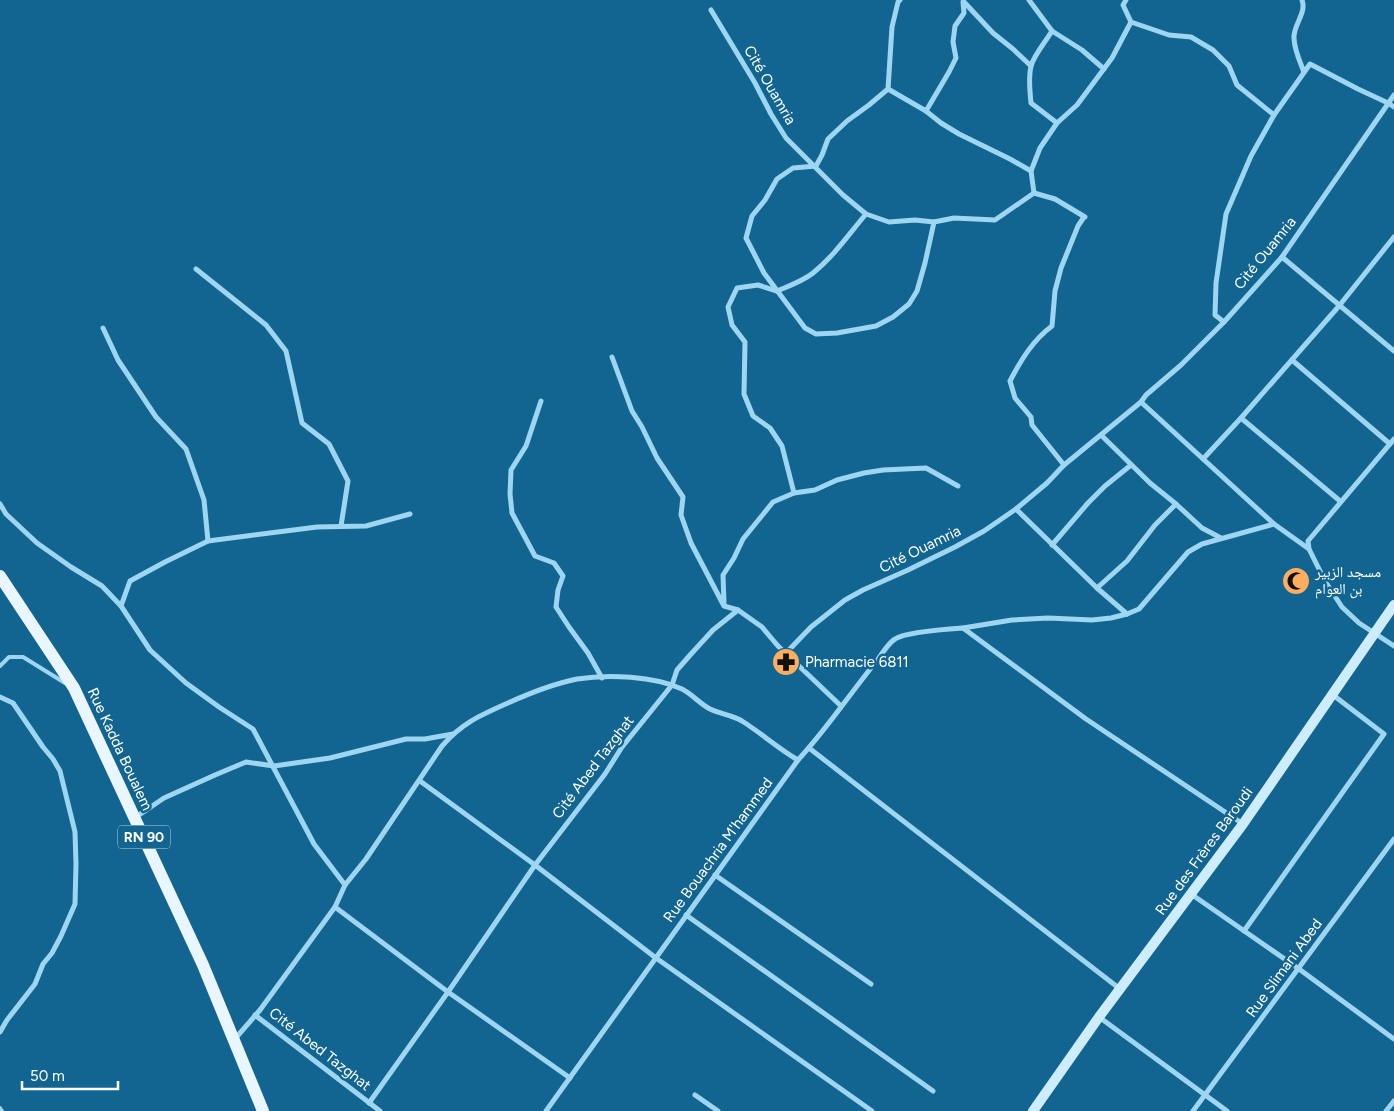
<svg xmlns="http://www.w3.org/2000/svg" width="1394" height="1111" viewBox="0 0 1394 1111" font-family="Figtree,'Noto Naskh Arabic',sans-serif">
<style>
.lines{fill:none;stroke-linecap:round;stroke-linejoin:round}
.lane{stroke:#9ed6f2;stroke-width:4}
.street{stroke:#9ed6f2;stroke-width:5}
.secondary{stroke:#cdecfc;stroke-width:10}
.primary{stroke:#e9f6ff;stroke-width:12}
.labels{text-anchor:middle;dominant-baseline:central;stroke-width:5;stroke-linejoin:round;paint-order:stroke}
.shield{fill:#126591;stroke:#b8d1de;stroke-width:1}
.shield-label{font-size:14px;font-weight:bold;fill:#fff}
.street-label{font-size:15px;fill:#fff;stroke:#126591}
.poi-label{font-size:15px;fill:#fff;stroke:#126591;text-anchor:start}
</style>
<rect width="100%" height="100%" fill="#126591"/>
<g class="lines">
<!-- lane -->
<g class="lane">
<polyline points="0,666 9,657 23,657 65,683"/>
<polyline points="0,1108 2,1111"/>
</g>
<!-- street -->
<g class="street">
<polyline points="900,0 898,2 892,27 888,89 869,105 847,121 828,139 822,155 816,166 793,168 777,179 765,200 752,216 746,238 764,273 805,328 816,334 837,333 876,326 893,317 909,304 917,291 925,263 934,222"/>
<polyline points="1029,0 1052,31 1082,50 1104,69"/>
<path d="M 1302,0 C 1307,13 1293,25 1294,38 C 1294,49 1300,62 1304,72"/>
<polyline points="964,2 993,33 1013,49 1031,66"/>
<polyline points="711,10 755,83 771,114 786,138 843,195 866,214 889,222 915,220 934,222 954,218 995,220 1034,193"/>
<polyline points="1131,22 1169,35 1191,37 1213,50 1229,66 1237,85 1274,115"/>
<path d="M 1052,31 C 1046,41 1034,55 1031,66 C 1028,78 1030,92 1031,103 L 1057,123"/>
<polyline points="888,89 926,111 941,123 959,134 1010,159 1031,171"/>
<polyline points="926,111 949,72 956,58 953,42 955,26 964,13 963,2"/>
<path d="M 1034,193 L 1055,199 L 1085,217 L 1084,217 L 1078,226 L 1061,268 L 1055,291 L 1052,326 C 1033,340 1021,360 1010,381 L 1015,398 L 1031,417 L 1032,425 L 1064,465"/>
<polyline points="1034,193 1031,171 1040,148 1057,123 1077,105 1112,58 1131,22 1123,5 1126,0"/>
<polyline points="1282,257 1394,351"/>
<polyline points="196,269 266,325 286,351 302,423 329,444 348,481 341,526"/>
<polyline points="777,291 758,285 737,288 728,307 732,325 745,342 744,394 753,416 770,428 782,446 794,493"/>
<path d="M 777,291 C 789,286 803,281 813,273 C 834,256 849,234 866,214"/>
<polyline points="1224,322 1215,315 1216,283 1226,214 1251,156 1274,115 1310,64 1358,89 1388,103 1394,107"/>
<polyline points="103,328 118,360 156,417 186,449 204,500 208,541"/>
<polyline points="612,357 632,411 642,427 657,458 683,497 681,515 691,543 724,606 738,610 762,627 778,646 841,706"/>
<polyline points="1292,360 1390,444"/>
<polyline points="541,401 526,446 511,470 510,494 512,513 535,556 554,563 563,576 558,590 556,607 569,627 588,653 602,678"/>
<polyline points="1141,402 1274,524 1309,549 1325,581 1342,607 1359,623 1394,646"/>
<polyline points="1101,435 1150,483 1176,504 1202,528 1221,538"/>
<polyline points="1203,459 1241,418"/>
<polyline points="1340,501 1241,418 1339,306 1394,237"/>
<polyline points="0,504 6,514 37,543 71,567 102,586 121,606 150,650 186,683 219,707 253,729 314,844 345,885"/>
<polyline points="1016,509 1097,588 1127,614"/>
<polyline points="1052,545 1088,503 1105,486 1131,465"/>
<polyline points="1309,549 1308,541 1394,439"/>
<polyline points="1097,588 1127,561 1155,525 1176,504"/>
<polyline points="724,603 723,575 734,558 743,539 773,502 794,493 815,490 837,480 864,473 883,470 926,468 958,486"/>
<polyline points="121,606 130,581 165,562 208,541 317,527 366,526 410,514"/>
<polyline points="963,628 1012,620 1048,618 1092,620 1111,618 1127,614 1139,609 1188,552 1202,544 1274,524"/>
<polyline points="786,653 811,627 845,600 863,590 908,570 955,547 984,531 1016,509 1047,483 1064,465 1141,402 1146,395 1181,365 1224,322 1282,257 1394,95"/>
<polyline points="0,697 13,703 43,747 53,759 60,771 75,832 76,864 75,904 61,936 52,953 43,964 35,984 7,1020 0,1032"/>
<polyline points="809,748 1120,989"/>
<polyline points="420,781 535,865 656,958 872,1111"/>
<polyline points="136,817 164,798 215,775 246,762 274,766 330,758 406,739 425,739 453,734"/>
<polyline points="715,875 871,984"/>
<polyline points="1191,894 1299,969 1394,1039"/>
<polyline points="335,907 448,992 570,1078"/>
<polyline points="686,915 933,1091"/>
<polyline points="1244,931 1384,734 1333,695"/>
<polyline points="255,1015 380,1111"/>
<polyline points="1099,1017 1227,1111"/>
<path d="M 234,1040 L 260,1010 L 335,907 L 345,885 L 366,859 L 442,746 C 462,723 481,715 508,703 C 530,693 553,684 577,679 C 608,674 654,676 682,689 C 692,694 700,704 710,709 C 720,714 732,715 742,721 C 761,733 779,749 798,760"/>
<polyline points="695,1095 718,1111"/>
<polyline points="369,1103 448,992 535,865 605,774 622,747 672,685 677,670 691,654 713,630 738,610"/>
<path d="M 546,1111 L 798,760 C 826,730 849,695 875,663 C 880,657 888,643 895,639 C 906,632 948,629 963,628 L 1086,719 L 1243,824"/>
<polyline points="1193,1111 1394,839"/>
<polyline points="1386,1111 1394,1101"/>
</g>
<!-- secondary -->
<polyline class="secondary" points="1033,1111 1099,1017 1243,824 1394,605"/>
<!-- primary -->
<polyline class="primary" points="0,576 74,688 203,965 263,1111"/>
</g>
<!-- icons -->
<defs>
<g id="mosque-disc" transform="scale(1.4375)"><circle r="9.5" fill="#ffae5f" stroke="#126591"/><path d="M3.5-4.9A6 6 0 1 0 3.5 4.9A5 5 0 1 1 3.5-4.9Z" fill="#111"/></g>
<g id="pharmacy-disc" transform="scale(1.4375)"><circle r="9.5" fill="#ffae5f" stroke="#126591"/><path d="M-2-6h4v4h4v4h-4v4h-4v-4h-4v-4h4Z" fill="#111"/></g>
</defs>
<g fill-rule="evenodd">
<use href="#mosque-disc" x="1296" y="581"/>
<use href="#pharmacy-disc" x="786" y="662"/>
</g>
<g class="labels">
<!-- shield labels -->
<rect class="shield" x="118" y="825.5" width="52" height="23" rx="4"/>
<g class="shield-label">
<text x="144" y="837">RN 90</text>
</g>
<!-- street labels -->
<g class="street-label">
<text transform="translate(770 85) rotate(60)">Cité Ouamria</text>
<text transform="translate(1265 253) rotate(-51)">Cité Ouamria</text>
<text transform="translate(920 549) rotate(-26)">Cité Ouamria</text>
<text transform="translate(120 749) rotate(65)">Rue Kadda Boualem</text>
<text transform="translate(593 767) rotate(-53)">Cité Abed Tazghat</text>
<text transform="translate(718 850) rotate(-54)">Rue Bouachria M'hammed</text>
<text transform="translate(1204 851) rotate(-54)">Rue des Frères Baroudi</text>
<text transform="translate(1284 968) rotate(-54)">Rue Slimani Abed</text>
<text transform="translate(320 1049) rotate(38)">Cité Abed Tazghat</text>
</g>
<!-- poi labels -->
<g class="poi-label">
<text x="1315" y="572">مسجد الزبير<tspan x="1315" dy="17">بن العوام</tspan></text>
<text x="805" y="662">Pharmacie 6811</text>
</g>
</g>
<!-- scale -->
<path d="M22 1081v8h96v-8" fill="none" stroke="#ffffff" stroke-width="2.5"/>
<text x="30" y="1081" font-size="15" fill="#ffffff" stroke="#126591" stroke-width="4" paint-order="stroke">50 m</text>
</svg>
